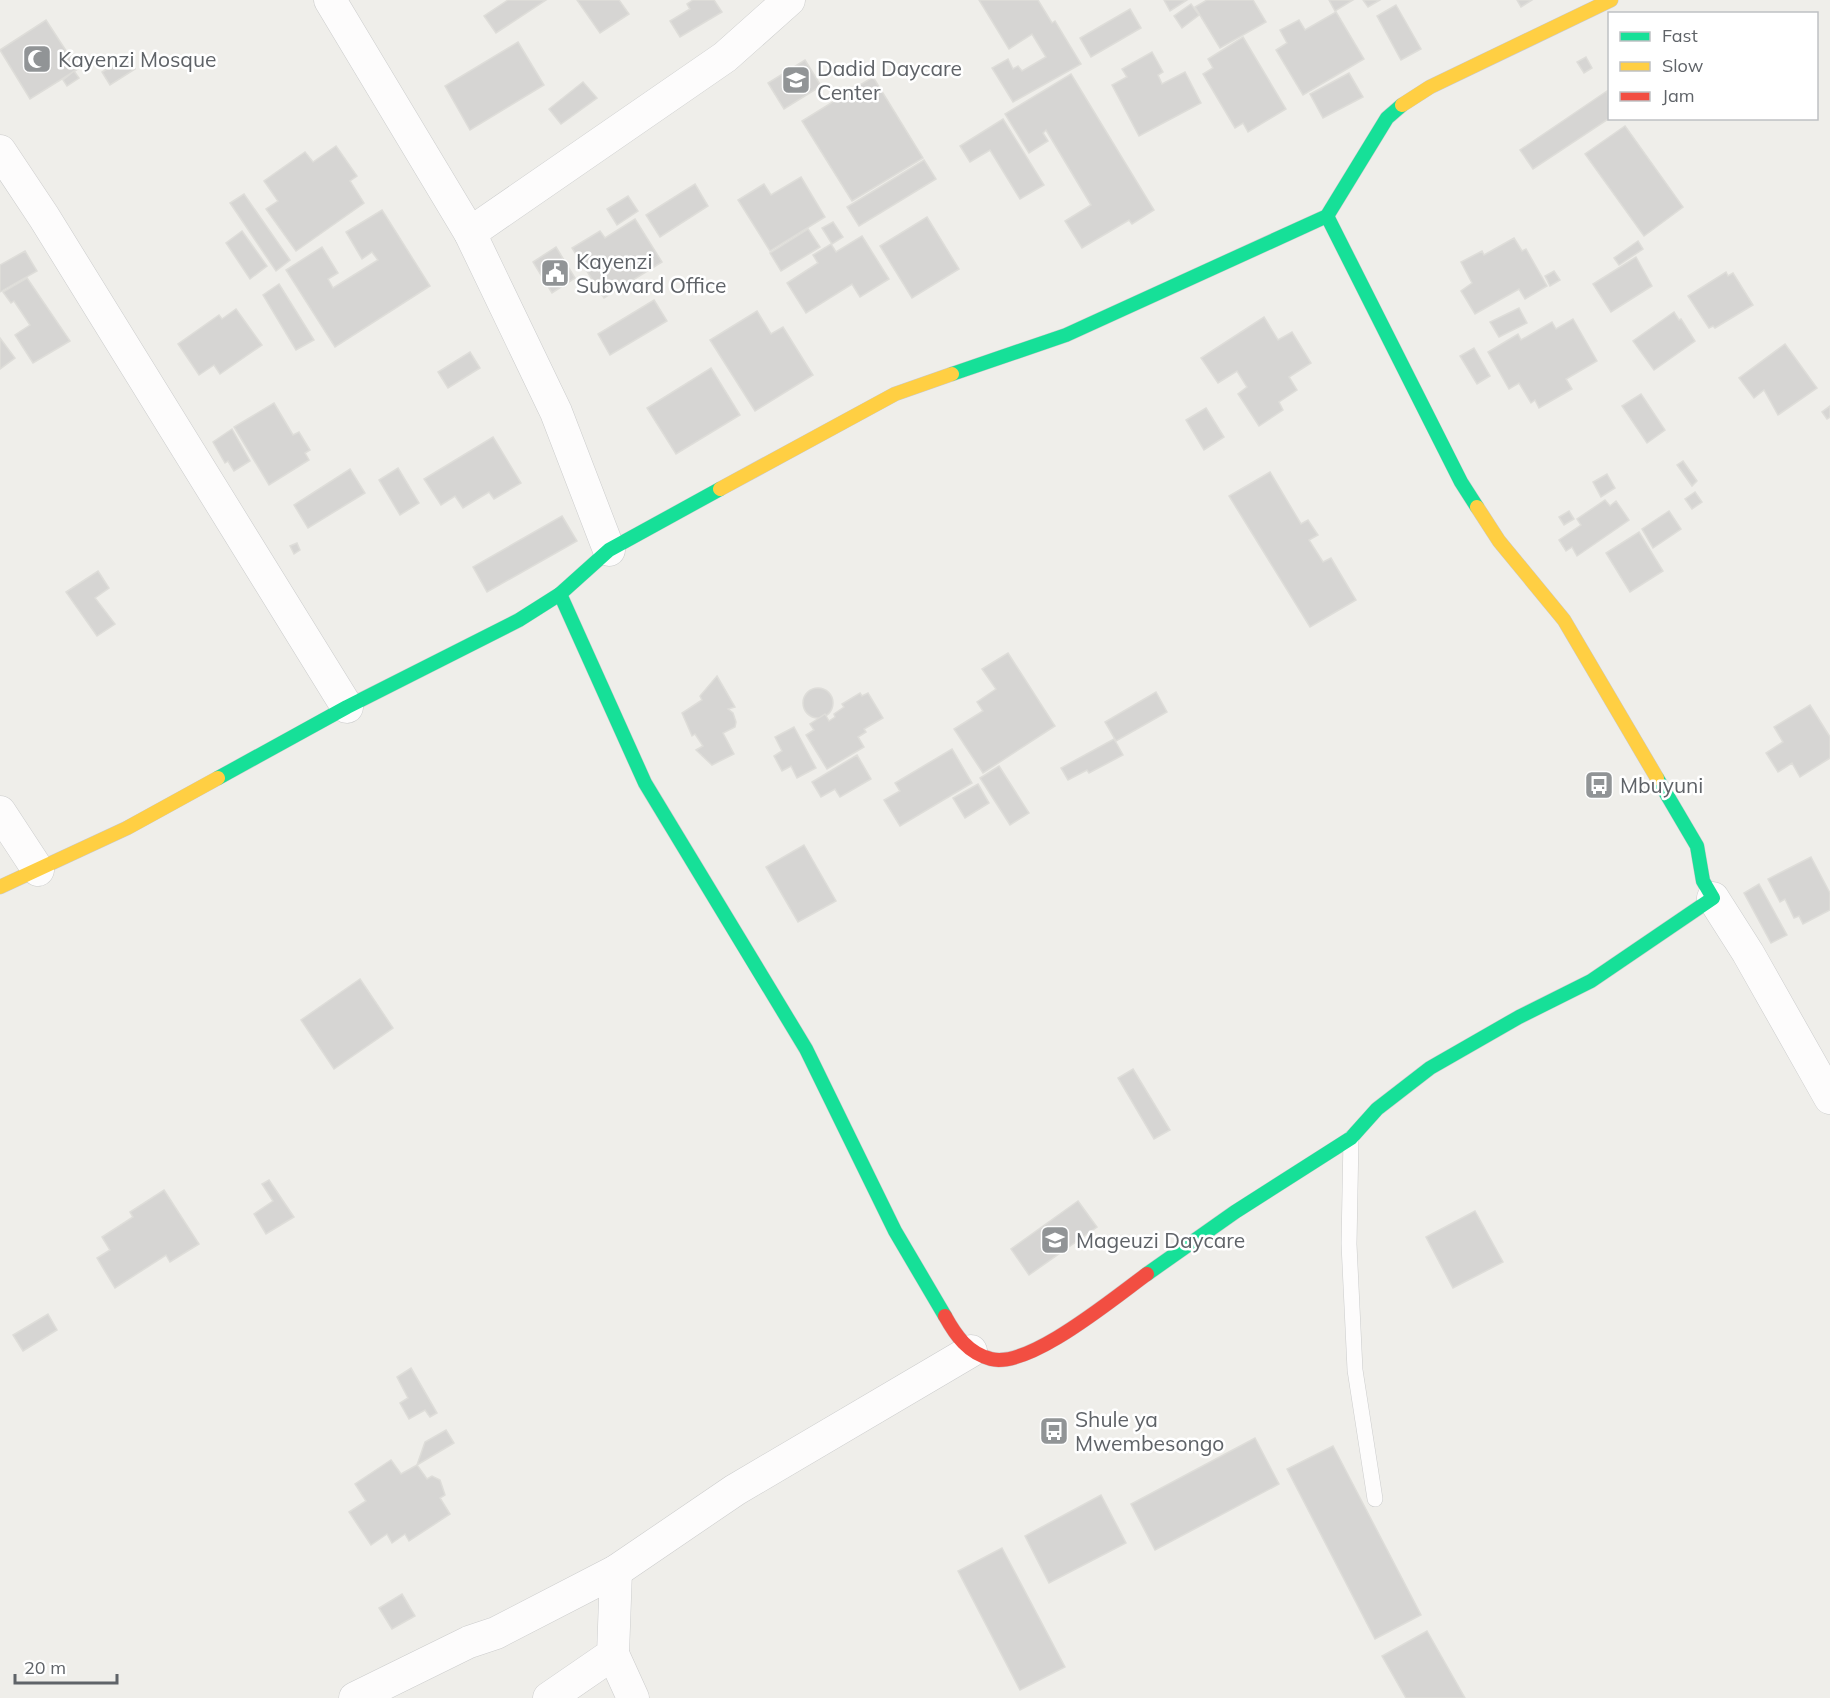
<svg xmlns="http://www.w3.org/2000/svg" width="1830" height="1698" viewBox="0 0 1830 1698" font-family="Mulish,sans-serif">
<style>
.building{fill:#d6d5d3;stroke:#deddd9;stroke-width:1.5}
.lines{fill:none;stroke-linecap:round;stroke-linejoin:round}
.lane-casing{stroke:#cbcccc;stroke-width:16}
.street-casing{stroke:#cbcccc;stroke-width:33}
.fast-casing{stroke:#cacacb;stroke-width:15}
.slow-casing{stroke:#cacacb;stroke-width:15}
.jam-casing{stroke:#cacacb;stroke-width:15}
.lane{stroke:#fdfcfc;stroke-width:15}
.street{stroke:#fdfcfc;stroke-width:32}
.fast{stroke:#16e098;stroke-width:14}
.slow{stroke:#ffcf43;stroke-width:14}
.jam{stroke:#f24e42;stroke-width:14}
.labels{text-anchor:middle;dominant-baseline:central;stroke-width:5;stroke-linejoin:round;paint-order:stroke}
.poi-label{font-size:21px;fill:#5f6368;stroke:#fff;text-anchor:start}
</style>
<rect width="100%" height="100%" fill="#efeeea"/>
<!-- building -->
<g class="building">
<polygon points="508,0 546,0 496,33 484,16"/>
<polygon points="577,0 619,0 629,14 600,33"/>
<polygon points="693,0 714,0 722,12 680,37 670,21 690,9 687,4"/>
<polygon points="979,0 1038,0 1052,23 1055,21 1081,64 1013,102 992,68 1008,59 1013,69 1018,66 1022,71 1046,57 1032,34 1009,49"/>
<polygon points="1164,0 1187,0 1170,11"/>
<polygon points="1207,0 1253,0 1266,22 1220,48 1195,7"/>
<polygon points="1329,0 1353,0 1335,11"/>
<polygon points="1363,0 1380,0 1368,7"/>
<polygon points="1517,0 1532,0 1521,7"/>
<polygon points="1191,4 1199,15 1182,28 1174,16"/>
<polygon points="1396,5 1421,49 1401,60 1377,16"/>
<polygon points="1130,9 1141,28 1091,57 1080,38"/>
<polygon points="1336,12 1364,59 1303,95 1276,50 1287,43 1280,30 1299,20 1305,30"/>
<polygon points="46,20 78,69 30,99 0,50"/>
<polygon points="1243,37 1286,109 1248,132 1243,123 1235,128 1203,74 1213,68 1208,59"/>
<polygon points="518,42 544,85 470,130 445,86"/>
<polygon points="1152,52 1163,72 1158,75 1162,84 1185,72 1201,103 1139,136 1112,85 1127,77 1122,69"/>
<polygon points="127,57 135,69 110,85 102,72"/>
<polygon points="1586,57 1592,68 1584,73 1577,62"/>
<polygon points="805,60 821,86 784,109 768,83"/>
<polygon points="74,71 79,78 67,86 63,80"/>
<polygon points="1349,73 1363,97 1323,118 1310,94"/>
<polygon points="1071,74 1154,210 1132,224 1129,220 1082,248 1065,221 1091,205 1046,130 1043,133 1048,141 1029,153 1005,114"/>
<polygon points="873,77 923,158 852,201 802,121"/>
<polygon points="583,82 597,98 561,124 549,109"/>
<polygon points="1607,91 1610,118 1533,169 1520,150"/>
<polygon points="1003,119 1044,185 1020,199 990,150 970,162 960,146"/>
<polygon points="1625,126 1683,207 1644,236 1585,154"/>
<polygon points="336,146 357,176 350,181 364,203 296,251 266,209 278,201 264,181 305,152 313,162"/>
<polygon points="924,160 936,179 859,226 847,207"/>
<polygon points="801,177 825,217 770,251 738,200 764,184 771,195"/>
<polygon points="695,184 708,206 660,237 646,215"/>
<polygon points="244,194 290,260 276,271 230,203"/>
<polygon points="628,196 638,211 617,225 607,209"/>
<polygon points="382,210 430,286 335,347 286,270 322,247 338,273 328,279 333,288 378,260 372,252 362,259 346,232"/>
<polygon points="927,217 959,269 912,298 880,246"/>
<polygon points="635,219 662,262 604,298 572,248 600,231 605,238"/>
<polygon points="833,222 843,237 832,244 822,228"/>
<polygon points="808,229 820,247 781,271 770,253"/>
<polygon points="242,231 267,266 250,279 226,243"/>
<polygon points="862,236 889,279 860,297 852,284 806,313 787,283 818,263 813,255 831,244 836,252"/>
<polygon points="1514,238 1522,251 1526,249 1547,286 1525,299 1519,289 1475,314 1461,291 1472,283 1461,262 1482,251 1484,255"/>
<polygon points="1638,241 1643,249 1619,265 1614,258"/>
<polygon points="556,247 575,278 552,293 533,262"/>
<polygon points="25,251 37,271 0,292 0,265"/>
<polygon points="1636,257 1652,286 1611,312 1593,284"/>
<polygon points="1554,271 1560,280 1550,286 1545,276"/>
<polygon points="1726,272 1728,276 1733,273 1753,305 1715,328 1713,326 1709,328 1688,296"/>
<polygon points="27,278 70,341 33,363 15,335 30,325 14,301 11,303 3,292"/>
<polygon points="279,284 314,340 296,350 263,295"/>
<polygon points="654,300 667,321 610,355 598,334"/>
<polygon points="1519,308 1527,323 1499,337 1490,322"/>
<polygon points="236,309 262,345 220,374 214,365 199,375 178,344 219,315 222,319"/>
<polygon points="757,311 771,334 783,327 813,375 755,411 710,340"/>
<polygon points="1674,312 1679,320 1681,319 1695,341 1654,370 1633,341"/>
<polygon points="1264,317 1278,340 1292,332 1311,363 1289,377 1297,390 1279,402 1283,410 1259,426 1238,394 1247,387 1237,371 1218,383 1201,358"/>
<polygon points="1573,319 1597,361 1566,379 1572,389 1539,408 1535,400 1531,403 1519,383 1509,389 1488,352 1518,334 1521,340 1552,322 1556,329"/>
<polygon points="0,338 15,358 0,369"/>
<polygon points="1785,344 1817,388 1778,415 1764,390 1754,398 1739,378"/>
<polygon points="1474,348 1490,376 1477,384 1460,356"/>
<polygon points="470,352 480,368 448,388 438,372"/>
<polygon points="711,368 740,415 676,454 647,408"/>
<polygon points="1641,394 1665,430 1647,443 1622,406"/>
<polygon points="274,403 293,435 299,432 310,450 305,453 309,460 269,485 234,427"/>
<polygon points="1830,406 1830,417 1827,419 1822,412"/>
<polygon points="1206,408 1224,437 1204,450 1186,420"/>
<polygon points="232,429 250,461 234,471 228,461 225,463 213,442"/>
<polygon points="493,437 521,483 494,499 489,492 463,508 455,496 441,505 424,479"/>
<polygon points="1683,461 1697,481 1692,486 1677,465"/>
<polygon points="398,468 419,503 400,515 379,480"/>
<polygon points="350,469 365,493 308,528 294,505"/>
<polygon points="1270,472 1301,524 1308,520 1318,535 1309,540 1323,562 1331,558 1356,600 1310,627 1229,496"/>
<polygon points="1607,474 1615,488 1601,497 1593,482"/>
<polygon points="1695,492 1702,502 1692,509 1685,499"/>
<polygon points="1605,500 1610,506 1616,501 1629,520 1577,556 1572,547 1566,551 1559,540 1581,525 1577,519"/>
<polygon points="1569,511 1574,519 1564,525 1559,517"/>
<polygon points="1669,511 1681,529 1653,548 1642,529"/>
<polygon points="562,516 577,541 487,592 473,567"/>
<polygon points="1639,532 1663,571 1630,592 1606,553"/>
<polygon points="297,543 300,550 294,554 290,546"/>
<polygon points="98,571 109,588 95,598 115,624 97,636 66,592"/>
<polygon points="1008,653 1055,726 983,773 954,729 983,711 977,702 996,689 982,669"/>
<polygon points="717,676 735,707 728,709 733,713 736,722 735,727 723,733 734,754 712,765 696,750 703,746 695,734 692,736 682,713 702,700 700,696"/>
<circle cx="818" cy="703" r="15"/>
<polygon points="1156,692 1167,712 1116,741 1105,722"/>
<polygon points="860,693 862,696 868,693 883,718 864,729 866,732 858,737 864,747 827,769 806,735 814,730 810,724 825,714 829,721 835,717 834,714 844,707 842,704"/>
<polygon points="1810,705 1830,737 1830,758 1800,777 1792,763 1778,772 1766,753 1783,742 1774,727"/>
<polygon points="794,727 816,768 797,778 791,766 782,771 774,756 782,751 775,737"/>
<polygon points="1114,739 1123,755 1089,773 1087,770 1068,780 1061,768"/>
<polygon points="952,749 972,783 900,826 884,800 900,791 895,783"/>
<polygon points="857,755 871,779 840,797 835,789 821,797 812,782"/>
<polygon points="999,766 1029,813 1010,825 980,778"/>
<polygon points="978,784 989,803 965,818 953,798"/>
<polygon points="804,845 836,901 798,922 766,867"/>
<polygon points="1811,857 1830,893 1830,910 1803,924 1799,916 1794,918 1785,899 1780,902 1768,879"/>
<polygon points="1759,884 1787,935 1771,943 1744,893"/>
<polygon points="360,979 393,1028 334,1069 301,1020"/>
<polygon points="1133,1069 1170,1130 1154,1139 1118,1078"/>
<polygon points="269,1180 294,1217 266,1234 254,1214 273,1201 262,1184"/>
<polygon points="164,1190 199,1244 170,1262 166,1255 115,1288 97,1258 110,1250 102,1237 133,1217 130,1212"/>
<polygon points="1078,1201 1097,1227 1029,1275 1011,1249"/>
<polygon points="1475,1211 1503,1262 1453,1288 1426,1237"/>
<polygon points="48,1314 57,1330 23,1351 13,1335"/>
<polygon points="411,1368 437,1413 430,1417 425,1410 409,1419 400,1403 408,1398 397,1377"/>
<polygon points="446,1430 454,1443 417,1465 425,1442"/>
<polygon points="1255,1438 1279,1484 1155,1550 1131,1504"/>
<polygon points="1333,1446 1421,1615 1375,1639 1287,1469"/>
<polygon points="391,1460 401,1474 417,1465 427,1479 432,1476 440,1480 445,1495 440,1498 450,1514 409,1541 405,1534 392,1543 387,1534 371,1545 349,1512 366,1501 355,1484"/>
<polygon points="1101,1495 1126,1543 1049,1583 1025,1536"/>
<polygon points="1002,1548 1065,1667 1020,1690 958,1571"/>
<polygon points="402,1594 415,1616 392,1629 379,1608"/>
<polygon points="1427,1631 1465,1698 1406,1698 1382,1656"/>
</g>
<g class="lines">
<!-- lane casing -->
<g class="lane-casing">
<polyline id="lane" points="1351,1138 1349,1244 1355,1370 1375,1499"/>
</g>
<!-- street casing -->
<g class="street-casing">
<g id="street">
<polyline points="330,0 470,233 556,412 609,550"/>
<polyline points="0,151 44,217 347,707"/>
<polyline points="470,233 725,57 789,0"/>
<polyline points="0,812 38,870"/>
<polyline points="1713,898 1748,953 1830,1098"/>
<polyline points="613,1654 633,1698"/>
<polyline points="355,1698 469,1642 496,1633 616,1571 735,1490 971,1351"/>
<polyline points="549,1698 613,1654 616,1571"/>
</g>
</g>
<!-- fast casing -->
<g class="fast-casing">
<g id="fast">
<polyline points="1327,216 1461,482 1477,507"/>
<polyline points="952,374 1066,335 1327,216 1387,118 1402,105"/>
<polyline points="560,594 645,783 806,1049 895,1231 945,1316"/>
<polyline points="218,778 347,707 519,620 560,594 609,550 720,489"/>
<polyline points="1147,1274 1235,1212 1351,1138 1377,1109 1430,1068 1519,1017 1591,981 1713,898 1703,881 1697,846 1657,778"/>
</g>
</g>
<!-- slow casing -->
<g class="slow-casing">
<g id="slow">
<polyline points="1402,105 1430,87 1611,0"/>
<polyline points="720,489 895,394 952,374"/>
<polyline points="1477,507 1499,541 1564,620 1657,778"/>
<polyline points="0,887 127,828 218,778"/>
</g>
</g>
<!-- jam casing -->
<g class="jam-casing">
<path id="jam" d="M 945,1316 C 956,1336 968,1353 991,1359 C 1029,1369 1115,1297 1147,1274"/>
</g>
<!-- lane -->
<use href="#lane" class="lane"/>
<!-- street -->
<use href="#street" class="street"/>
<!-- fast -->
<use href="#fast" class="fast"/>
<!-- slow -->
<use href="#slow" class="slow"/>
<!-- jam -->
<use href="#jam" class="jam"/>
</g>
<!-- icons -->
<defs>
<g id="mosque-square" transform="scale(1.5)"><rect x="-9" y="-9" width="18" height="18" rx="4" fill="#919496" stroke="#fff"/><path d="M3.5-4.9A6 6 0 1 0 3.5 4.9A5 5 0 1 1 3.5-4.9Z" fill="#fff"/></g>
<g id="school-square" transform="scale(1.5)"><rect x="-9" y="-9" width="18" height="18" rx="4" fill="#919496" stroke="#fff"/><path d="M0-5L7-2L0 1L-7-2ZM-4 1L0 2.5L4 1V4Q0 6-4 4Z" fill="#fff"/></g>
<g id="civic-square" transform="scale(1.5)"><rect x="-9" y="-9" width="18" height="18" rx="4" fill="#919496" stroke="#fff"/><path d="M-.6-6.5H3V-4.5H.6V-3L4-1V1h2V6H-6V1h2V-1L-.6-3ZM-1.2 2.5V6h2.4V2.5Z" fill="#fff"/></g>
<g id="bus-square" transform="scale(1.5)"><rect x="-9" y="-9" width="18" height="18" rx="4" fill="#919496" stroke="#fff"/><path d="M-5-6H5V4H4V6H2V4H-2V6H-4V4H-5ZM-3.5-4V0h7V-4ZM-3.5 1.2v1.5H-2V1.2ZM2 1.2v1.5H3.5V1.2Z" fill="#fff"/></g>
</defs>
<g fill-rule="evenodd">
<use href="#mosque-square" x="37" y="59"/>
<use href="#school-square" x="796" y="80"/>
<use href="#civic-square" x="555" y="273"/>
<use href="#bus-square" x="1599" y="785"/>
<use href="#school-square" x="1055" y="1240"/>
<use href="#bus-square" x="1054" y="1431"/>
</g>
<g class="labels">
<!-- poi labels -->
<g class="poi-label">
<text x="58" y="59">Kayenzi Mosque</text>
<text x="817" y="68">Dadid Daycare<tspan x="817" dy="24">Center</tspan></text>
<text x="576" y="261">Kayenzi<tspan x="576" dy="24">Subward Office</tspan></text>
<text x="1620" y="785">Mbuyuni</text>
<text x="1076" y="1240">Mageuzi Daycare</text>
<text x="1075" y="1419">Shule ya<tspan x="1075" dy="24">Mwembesongo</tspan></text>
</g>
</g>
<!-- legend -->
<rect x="1608" y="12" width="210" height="108" fill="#ffffff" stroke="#bfc1c3" stroke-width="1.5"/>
<rect x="1620" y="32" width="30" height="9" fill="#16e098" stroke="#bfc1c3" stroke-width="1.5"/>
<text x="1662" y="42" font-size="18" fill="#5f6368">Fast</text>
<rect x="1620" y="62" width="30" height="9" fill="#ffcf43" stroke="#bfc1c3" stroke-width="1.5"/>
<text x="1662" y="72" font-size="18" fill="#5f6368">Slow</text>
<rect x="1620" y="92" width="30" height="9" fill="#f24e42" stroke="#bfc1c3" stroke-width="1.5"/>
<text x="1662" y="102" font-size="18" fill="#5f6368">Jam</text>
<!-- scale -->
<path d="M15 1674v9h102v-9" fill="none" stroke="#5f6368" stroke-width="3"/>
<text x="24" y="1674" font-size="18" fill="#5f6368" stroke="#ffffff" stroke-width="4.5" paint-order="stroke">20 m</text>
</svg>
